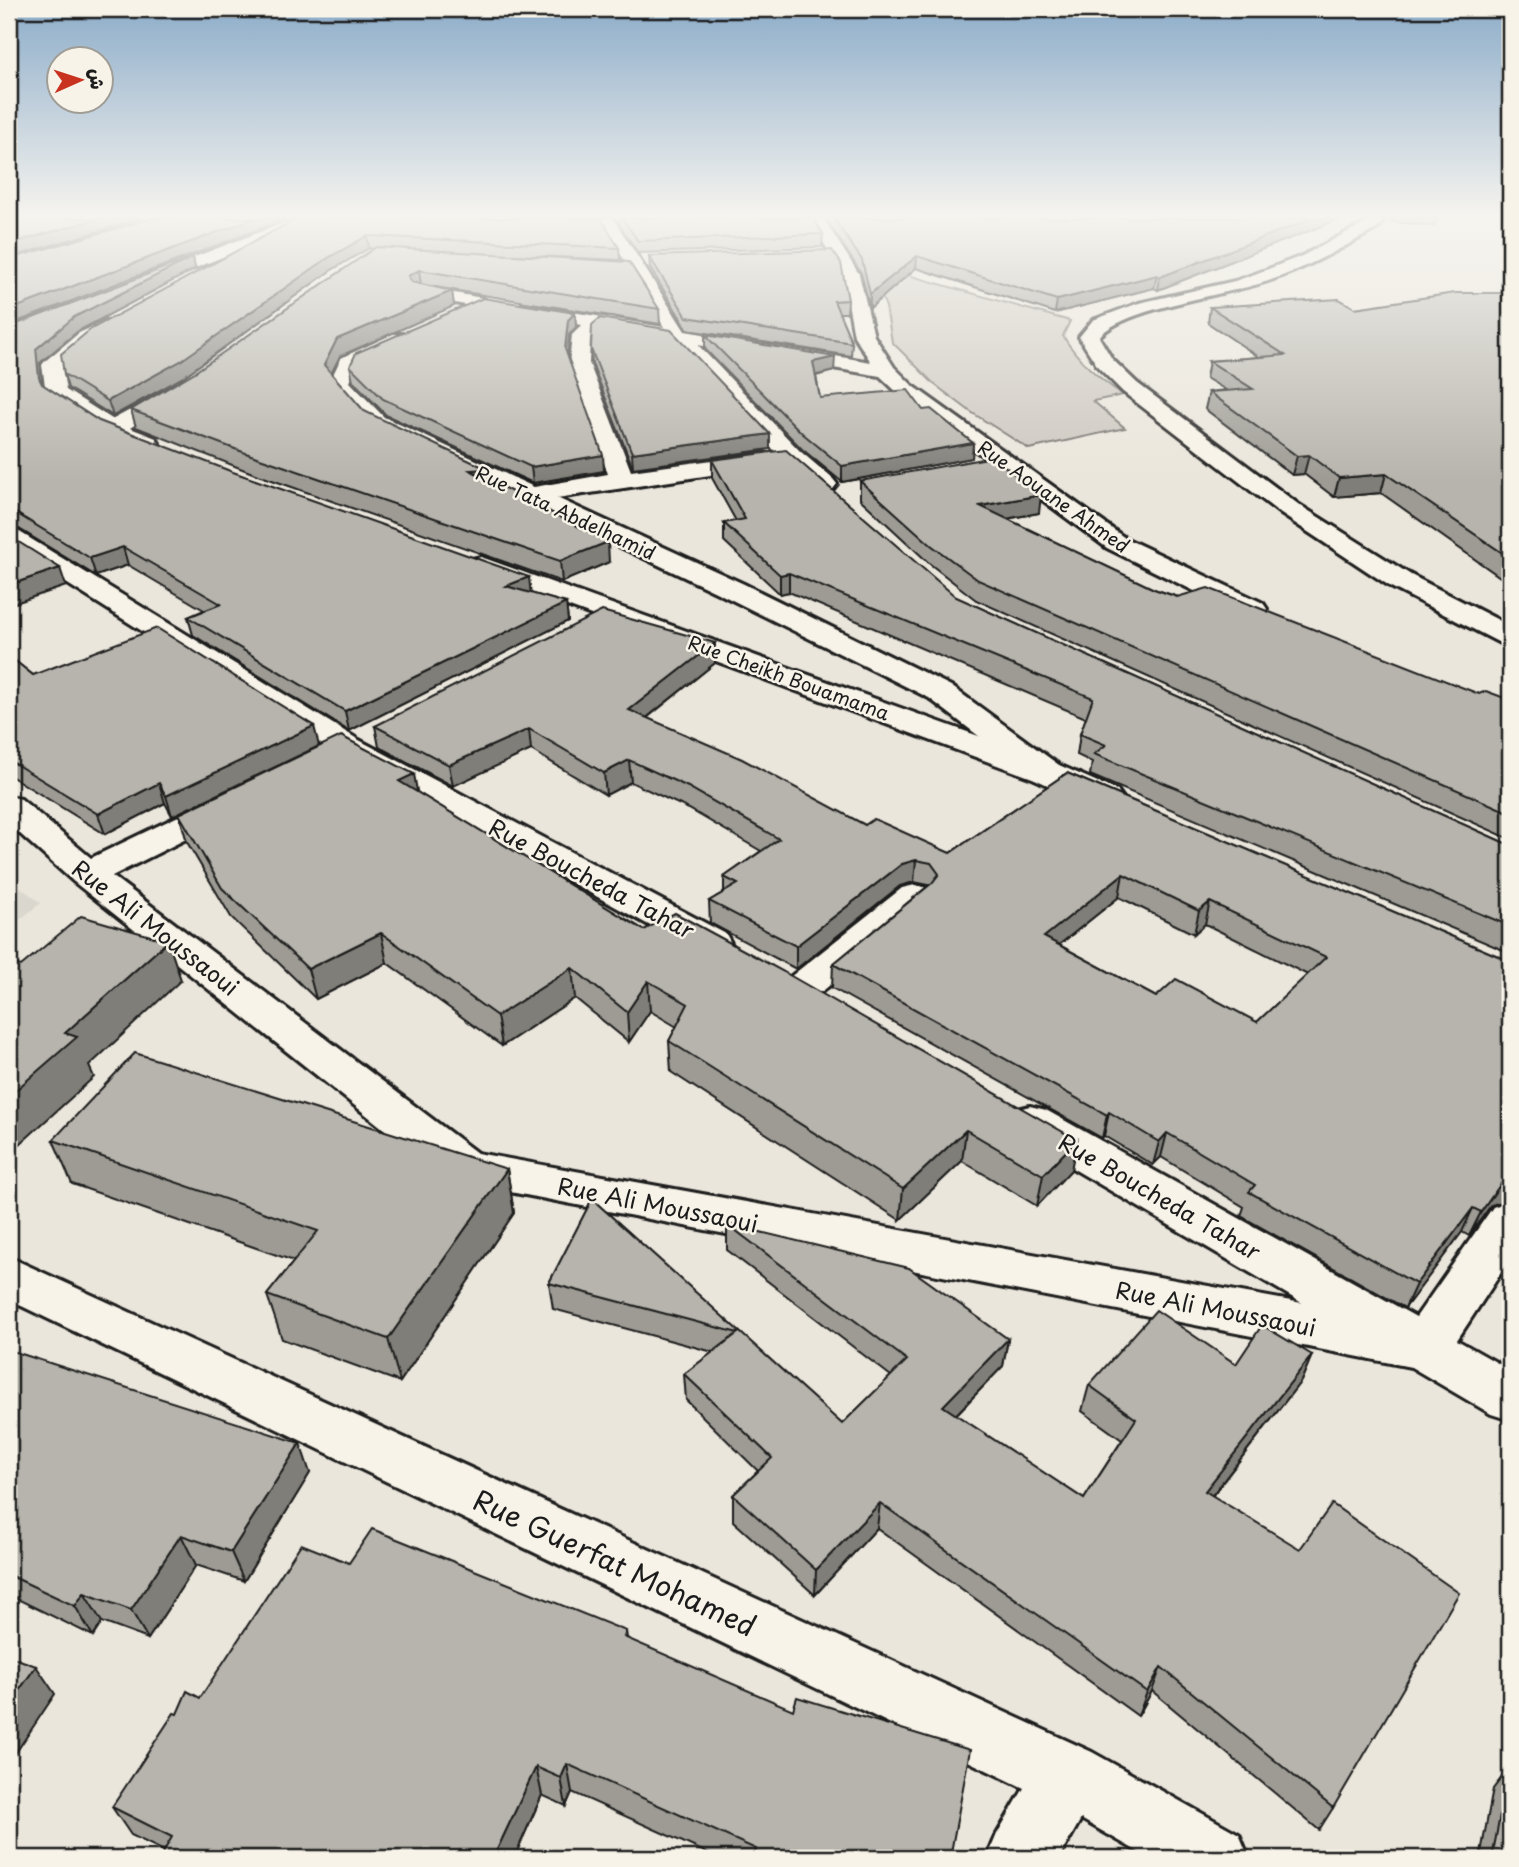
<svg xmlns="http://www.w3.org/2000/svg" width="1519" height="1867" viewBox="0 0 1519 1867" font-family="'Playpen Sans','Playpen Sans Arabic',sans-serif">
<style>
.built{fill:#dad7ce}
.green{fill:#ccc8c0;stroke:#74726e;stroke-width:2}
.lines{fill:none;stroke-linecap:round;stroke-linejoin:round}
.minor-casing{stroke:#1c1c1c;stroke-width:6}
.tertiary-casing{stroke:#1c1c1c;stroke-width:6}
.secondary-casing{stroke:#1c1c1c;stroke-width:6}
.minor{fill:#f7f3e8;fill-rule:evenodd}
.tertiary{fill:#f7f3e8;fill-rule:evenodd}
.secondary{fill:#f7f3e8;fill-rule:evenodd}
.wall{fill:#9d9b94;stroke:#1c1c1c;stroke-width:2;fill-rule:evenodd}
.shaded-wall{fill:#7f7e78;stroke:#1c1c1c;stroke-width:2}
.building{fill:#b6b4ac;stroke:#1c1c1c;stroke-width:2;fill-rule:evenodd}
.labels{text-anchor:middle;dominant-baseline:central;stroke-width:5;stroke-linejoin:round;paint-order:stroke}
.far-street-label{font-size:19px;fill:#1c1c1c;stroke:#f7f3e8}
.street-label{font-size:23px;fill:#1c1c1c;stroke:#f7f3e8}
.near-street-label{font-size:28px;fill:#1c1c1c;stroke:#f7f3e8}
</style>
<rect width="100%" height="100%" fill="#eae6dc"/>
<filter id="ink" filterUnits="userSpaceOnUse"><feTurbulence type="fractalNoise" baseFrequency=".0143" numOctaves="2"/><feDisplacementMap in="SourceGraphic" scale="14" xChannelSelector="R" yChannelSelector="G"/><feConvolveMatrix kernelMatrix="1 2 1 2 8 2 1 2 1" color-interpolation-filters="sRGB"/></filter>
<g filter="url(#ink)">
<!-- built -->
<polygon class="built" points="9,879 41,903 9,928"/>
<!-- green -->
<path class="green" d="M 869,264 L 1070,321 L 1063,336 C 1079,362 1099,378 1123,395 L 1093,401 L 1125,428 L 1029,449 L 971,412 L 934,384 L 892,342 L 886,307 Z"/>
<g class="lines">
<!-- minor casing -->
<g class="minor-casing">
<g id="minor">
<polygon points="297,218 319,218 151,286 145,287 136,282 139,278"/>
<polygon points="599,218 613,218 685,331 871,362 854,336 843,274 808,218 823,218 859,274 874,336 894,367 912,385 1125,538 1263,603 1267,609 1263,615 1253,617 1243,615 1107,548 898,393 880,376 698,345 800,451 833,479 837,484 833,489 817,489 784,461 672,340 601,328 590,337 589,363 631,471 764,453 772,455 776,460 772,465 764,467 557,498 744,584 951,686 1059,765 1064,772 1059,779 1047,782 1035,779 929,698 724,596 368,427 329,383 341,358 393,334 407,334 410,338 407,342 356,366 350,382 384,417 534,487 608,474 569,363 572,335 582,325 523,314 514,309 523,304 664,327"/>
<polygon points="422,287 482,298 491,303 482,308 416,296 413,292"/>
<polygon points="177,385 184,387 187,391 184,395 120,434 104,434 101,429 104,424"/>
<polygon points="9,528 18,531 359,740 726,934 731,943 726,952 712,955 698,952 337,754 9,547"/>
<polygon points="230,794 242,797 247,804 242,811 112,876 477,1153 1302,1303 1014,1134 1008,1122 1014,1110 1030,1106 1046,1110 1416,1317 1493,1207 1510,1201 1510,1259 1457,1340 1510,1370 1510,1420 1491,1414 1411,1367 448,1180 74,882 9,824 9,796 21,799 91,858 218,797"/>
<polygon points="915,885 928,888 934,896 928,904 813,999 799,1003 785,999 779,990 785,981 902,888"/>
<polygon points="9,1257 1092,1752 1239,1834 1249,1858 1149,1858 1081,1819 1059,1858 987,1858 997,1834 1024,1788 9,1300"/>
</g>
</g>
<!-- tertiary casing -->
<g class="tertiary-casing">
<g id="tertiary">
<path d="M 105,321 L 112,323 L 114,327 L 62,367 L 66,390 L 120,424 L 156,438 L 159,443 L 156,448 C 134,453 58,411 46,393 L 42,365 L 45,361 L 79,333 Z"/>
<path d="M 481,557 L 1059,765 L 1118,791 L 1123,798 L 1118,805 C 1091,812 1060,790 1035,779 L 472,571 L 468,565 L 472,559 Z"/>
</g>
</g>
<!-- secondary casing -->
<g class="secondary-casing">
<path id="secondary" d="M 1366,218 L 1381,218 L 1383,221 L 1378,228 C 1343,247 1309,267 1271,280 C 1230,295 1124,307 1099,337 L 1112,359 L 1137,383 L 1298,504 L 1411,575 L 1510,626 L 1510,646 L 1500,643 L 1391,587 L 1281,514 L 1123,392 L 1098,367 L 1079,337 L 1093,320 L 1139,303 L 1235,281 L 1263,271 L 1302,256 L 1367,222 Z"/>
</g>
<!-- minor -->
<use href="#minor" class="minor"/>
<!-- tertiary -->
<use href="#tertiary" class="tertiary"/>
<!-- secondary -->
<use href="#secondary" class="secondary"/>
</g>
<!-- wall -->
<g class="wall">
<polygon points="298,218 619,248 620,260 512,255 659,309 660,324 435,287 452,291 454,306 340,356 331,373 364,411 489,480 609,562 562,582 255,474 136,427 131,410 195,372 374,249 369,248 330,271 183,377 113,416 68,388 64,374"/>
<polygon points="620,218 813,218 823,234 822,247 638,253 620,226"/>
<polygon points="825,218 1342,218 1158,290 1154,288 1055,313 916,268 870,308 861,273"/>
<polygon points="1384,218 1438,218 1434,226 1386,221"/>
<polygon points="649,256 848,300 847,313 839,313 852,343 851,356 688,330 650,268"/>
<polygon points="193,257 195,269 78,331 40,363 42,384 99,421 530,593 566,603 568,621 349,731 193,635 188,617 204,610 128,565 96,576 19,529 9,526 9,327"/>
<polygon points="1510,293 1510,584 1381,493 1334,497 1304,474 1292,475 1205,409 1209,392 1226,390 1206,378 1209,361 1259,357 1208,323 1210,307 1355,308"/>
<polygon points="575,313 576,327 569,335 567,355 604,471 533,483 386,415 353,381 350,366"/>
<polygon points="705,335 834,371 816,376 820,398 923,410 973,443 972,458 842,482 802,449 705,349"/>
<polygon points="591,349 770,434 770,449 633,468 592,363"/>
<polygon points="712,460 956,597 1505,843 1510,844 1510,953 1090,775 1092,762 1077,755 1080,734 1086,718 789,592 780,594 724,541 724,523 736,521 712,478"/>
<polygon points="860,481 1039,513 1007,519 1154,589 1479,694 1510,700 1510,839 976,600 930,564 860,499"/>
<polygon points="9,656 33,675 319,746 172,816 165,803 105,834 9,775"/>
<path d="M 715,663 L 647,718 L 865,825 L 950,853 L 1067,773 L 1505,959 L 1491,1205 L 1469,1236 L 1462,1232 L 1405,1308 L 1241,1216 L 1244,1207 L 1161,1157 L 1153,1165 L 1104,1136 L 1102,1138 L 832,988 L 833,964 L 929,885 L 914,882 L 900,886 L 796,969 L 710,923 L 709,901 L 724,892 L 724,877 L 761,851 L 689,809 L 631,782 L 606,795 L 531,750 L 453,786 L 379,747 L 375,726 ZM 1119,897 L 1194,934 L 1205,924 L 1308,975 L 1257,1022 L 1156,997 L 1059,945 Z"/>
<polygon points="417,792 644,930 1071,1170 1037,1206 962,1161 900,1220 671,1072 669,1041 677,1027 650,1011 629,1042 575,998 502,1046 387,963 316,999 231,917 187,842 179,814"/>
<polygon points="53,1140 507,1169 514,1213 400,1382 282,1339 267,1295 294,1261 72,1184"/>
<polygon points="592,1199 842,1424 891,1376 727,1250 727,1224 1008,1339 1003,1366 956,1415 1084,1499 1122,1440 1082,1411 1089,1385 1236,1364 1312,1355 1301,1381 1213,1495 1333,1808 1319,1830 1152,1691 1138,1716 877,1528 815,1595 733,1521 733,1495 758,1471 686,1400 684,1374 713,1352 553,1309 549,1283"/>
<polygon points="9,1350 310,1473 244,1581 196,1565 148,1639 102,1622 93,1636 9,1595"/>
<polygon points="349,1563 626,1631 627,1638 950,1858 718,1858 572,1792 566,1806 542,1795 514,1858 160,1858 164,1851 131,1835 112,1807 177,1714 200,1698"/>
<polygon points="1509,1768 1510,1858 1480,1858 1493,1789"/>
</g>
<!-- shaded-wall -->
<g class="shaded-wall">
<polygon points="100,218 144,218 9,258 9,244"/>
<polygon points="255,218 288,218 9,325 9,310"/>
<polygon points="1314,218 1342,218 1158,290 1160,277"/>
<polygon points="367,236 369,248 330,271 183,377 113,416 108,401 328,258"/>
<polygon points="917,256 916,268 870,308 870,294"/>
<polygon points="193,257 195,269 78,331 40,363 43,393 39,378 36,349 74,317"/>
<polygon points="419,270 421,285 410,291 408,276"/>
<polygon points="1157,275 1154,288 1055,313 1057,300"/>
<polygon points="452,291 454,306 340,356 327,382 324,365 337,339"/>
<polygon points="575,313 576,327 569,335 567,364 565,349 568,320"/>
<polygon points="835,357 834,371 813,376 813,362"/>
<polygon points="770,434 770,449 633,468 632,453"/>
<polygon points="973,443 972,458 842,482 842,466"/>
<polygon points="603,455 604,471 533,483 531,467"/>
<polygon points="1309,455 1304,474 1292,475 1297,456"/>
<polygon points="487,469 489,488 470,470"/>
<polygon points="1386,474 1381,493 1334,497 1339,478"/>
<polygon points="1041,495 1039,513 978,524 980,506"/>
<polygon points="608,542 609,562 562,582 560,561"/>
<polygon points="123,547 128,565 96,576 90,558"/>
<polygon points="60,568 66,586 9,605 9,585"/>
<polygon points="789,573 789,592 780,594 780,575"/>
<polygon points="529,577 531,595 506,586"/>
<polygon points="566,603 568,621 349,731 345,711"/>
<polygon points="715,643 715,663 630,731 629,710"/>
<polygon points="314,726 319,746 172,816 166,796"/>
<polygon points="529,729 531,750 453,786 449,765"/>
<polygon points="629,760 631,782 606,795 604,773"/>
<polygon points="414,774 419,802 399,781"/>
<polygon points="159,783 165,803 105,834 98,814"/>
<polygon points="916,860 914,882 900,886 796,969 796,946 902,864"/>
<polygon points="1123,874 1119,897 1040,960 1044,937"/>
<polygon points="1210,902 1205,924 1194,934 1199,911"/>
<polygon points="381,933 387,963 316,999 308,969"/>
<polygon points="168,941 181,980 89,1066 94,1077 9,1154 9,1096 65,1033"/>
<polygon points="572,968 575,998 502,1046 497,1016"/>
<polygon points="648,981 650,1011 629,1042 627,1012"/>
<polygon points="1109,1112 1104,1136 1102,1138 1107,1115"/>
<polygon points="966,1130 962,1161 900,1220 903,1189"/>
<polygon points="1167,1133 1161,1157 1153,1165 1159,1142"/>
<polygon points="1077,1140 1071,1170 1037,1206 1043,1175"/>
<polygon points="507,1169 514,1213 400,1382 388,1339"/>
<polygon points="1510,1179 1510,1199 1491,1205 1469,1236 1481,1212 1502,1182"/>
<polygon points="1473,1208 1462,1232 1405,1308 1416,1284"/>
<polygon points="1008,1339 1003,1366 939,1432 943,1406"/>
<polygon points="1312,1355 1301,1381 1196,1516 1205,1491"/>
<polygon points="300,1443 310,1473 244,1581 231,1552"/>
<polygon points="880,1503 877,1528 815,1595 816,1570"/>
<polygon points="181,1535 196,1565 148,1639 131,1610"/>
<polygon points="84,1593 102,1622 93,1636 75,1606"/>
<polygon points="36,1666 55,1694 9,1763 9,1705"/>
<polygon points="1161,1667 1152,1691 1138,1716 1147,1692"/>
<polygon points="567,1764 572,1792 566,1806 561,1778"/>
<polygon points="536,1767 542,1795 514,1858 493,1858"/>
</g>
<!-- building -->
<g class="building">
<polygon points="9,218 100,218 9,244"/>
<polygon points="153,218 255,218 9,310 9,259"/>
<polygon points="298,218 601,218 619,248 367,236 328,258 179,362 108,401 64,374 61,354 91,329"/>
<polygon points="622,218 813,218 823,234 638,241"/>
<polygon points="833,218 1314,218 1160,277 1157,275 1057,300 917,256 870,294 862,260"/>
<polygon points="376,247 629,262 659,309 419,270 408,276 412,282 452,291 337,339 324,365 364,411 487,469 470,470 608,542 560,561 251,455 131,410 195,372"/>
<polygon points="832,250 841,263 848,300 834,301 852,343 687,317 649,256"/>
<polygon points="193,257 74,317 36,349 39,378 42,384 99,421 233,472 529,577 506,586 566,603 345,711 188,617 221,604 123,547 90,558 14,512 9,511 9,327"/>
<polygon points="1455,293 1510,293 1510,558 1386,474 1339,478 1309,455 1297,456 1209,392 1253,389 1209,361 1285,355 1210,307 1339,299 1355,308"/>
<polygon points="483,298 575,313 568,320 565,349 603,455 531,467 383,399 350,366 356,353"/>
<polygon points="600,318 671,330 770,434 632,453 591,349 592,325"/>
<polygon points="705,335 835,357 813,362 820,398 908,390 923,410 931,409 973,443 842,466 802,433"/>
<polygon points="786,450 956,597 1505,843 1510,844 1510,926 1094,754 1106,745 1080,734 1093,698 789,573 780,575 724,523 745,519 712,460"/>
<polygon points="993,457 1041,495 980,506 1154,589 1177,597 1208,588 1479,694 1486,691 1510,700 1510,813 978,580 931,545 860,481"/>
<polygon points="9,536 60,568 9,585"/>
<path d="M 602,611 L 715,643 L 629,710 L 742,759 L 865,825 L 874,819 L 950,853 L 1067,773 L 1505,959 L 1510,961 L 1510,1179 L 1502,1182 L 1481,1212 L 1473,1208 L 1416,1284 L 1249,1192 L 1255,1185 L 1167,1133 L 1159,1142 L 1109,1112 L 1107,1115 L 833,964 L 932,883 L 939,874 L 931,863 L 916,860 L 902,864 L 796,946 L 709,901 L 738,884 L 724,877 L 779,839 L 688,787 L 629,760 L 604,773 L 529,729 L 449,765 L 375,726 ZM 1123,874 L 1199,911 L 1210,902 L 1326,957 L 1257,1022 L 1176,979 L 1156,997 L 1044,937 Z"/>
<polygon points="157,628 314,726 166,796 159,783 98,814 9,760 9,656 33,675"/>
<polygon points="341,736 414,774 399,781 644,930 675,913 784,972 1077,1140 1043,1175 966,1130 903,1189 669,1041 688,1004 648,981 627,1012 572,968 497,1016 381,933 308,969 222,888 179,814"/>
<polygon points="81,916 168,941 65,1033 77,1037 9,1096 9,965 12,963 21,966"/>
<polygon points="135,1053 507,1169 388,1339 267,1295 318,1231 53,1140"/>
<polygon points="592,1199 842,1424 907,1360 727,1224 909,1268 1008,1339 943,1406 1084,1499 1136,1419 1089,1385 1156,1310 1236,1364 1262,1325 1312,1355 1205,1491 1300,1549 1332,1504 1459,1593 1333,1808 1161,1667 1147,1692 880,1503 816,1570 733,1495 772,1458 684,1374 738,1333 549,1283"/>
<polygon points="9,1350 300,1443 231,1552 181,1535 131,1610 84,1593 75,1606 9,1575"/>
<polygon points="372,1529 626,1631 624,1637 793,1710 797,1697 970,1750 950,1858 754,1858 756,1849 567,1764 561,1778 536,1767 493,1858 160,1858 172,1837 112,1807 174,1713 177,1714 187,1691 200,1698 301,1544 349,1563"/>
<polygon points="9,1656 36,1666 9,1705"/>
<polygon points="1509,1768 1510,1768 1510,1858 1492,1858"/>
</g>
</g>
<!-- sky -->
<linearGradient id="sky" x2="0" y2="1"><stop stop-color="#8cacc9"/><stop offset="0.45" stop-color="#f6f4ef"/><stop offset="1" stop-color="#f6f4ef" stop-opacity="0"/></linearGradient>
<rect width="1519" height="480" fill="url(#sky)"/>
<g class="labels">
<!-- far-street labels -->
<g class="far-street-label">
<text transform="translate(1054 496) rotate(35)">Rue Aouane Ahmed</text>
<text transform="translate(566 512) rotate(25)">Rue Tata Abdelhamid</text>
<text transform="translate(789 677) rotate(20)">Rue Cheikh Bouamama</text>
</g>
<!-- street labels -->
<g class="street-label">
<text transform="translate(592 878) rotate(28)">Rue Boucheda Tahar</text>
<text transform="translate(156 927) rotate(38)">Rue Ali Moussaoui</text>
<text transform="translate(1160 1196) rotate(30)">Rue Boucheda Tahar</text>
<text transform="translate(658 1204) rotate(11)">Rue Ali Moussaoui</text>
<text transform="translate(1216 1308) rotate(11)">Rue Ali Moussaoui</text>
</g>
<!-- near-street labels -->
<g class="near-street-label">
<text transform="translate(615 1562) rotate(25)">Rue Guerfat Mohamed</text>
</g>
</g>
<!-- margin -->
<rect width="1519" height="1867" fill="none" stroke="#f7f3e8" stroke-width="35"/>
<rect x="18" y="18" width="1484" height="1832" fill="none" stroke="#1c1c1c" stroke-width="2.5" filter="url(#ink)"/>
<!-- north arrow -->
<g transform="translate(80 80) rotate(87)"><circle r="33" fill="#f7f3e8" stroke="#9f9d96" stroke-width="2"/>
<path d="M0-5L12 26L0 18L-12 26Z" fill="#c8321e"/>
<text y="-10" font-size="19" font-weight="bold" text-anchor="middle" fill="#1c1c1c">ش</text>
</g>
</svg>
